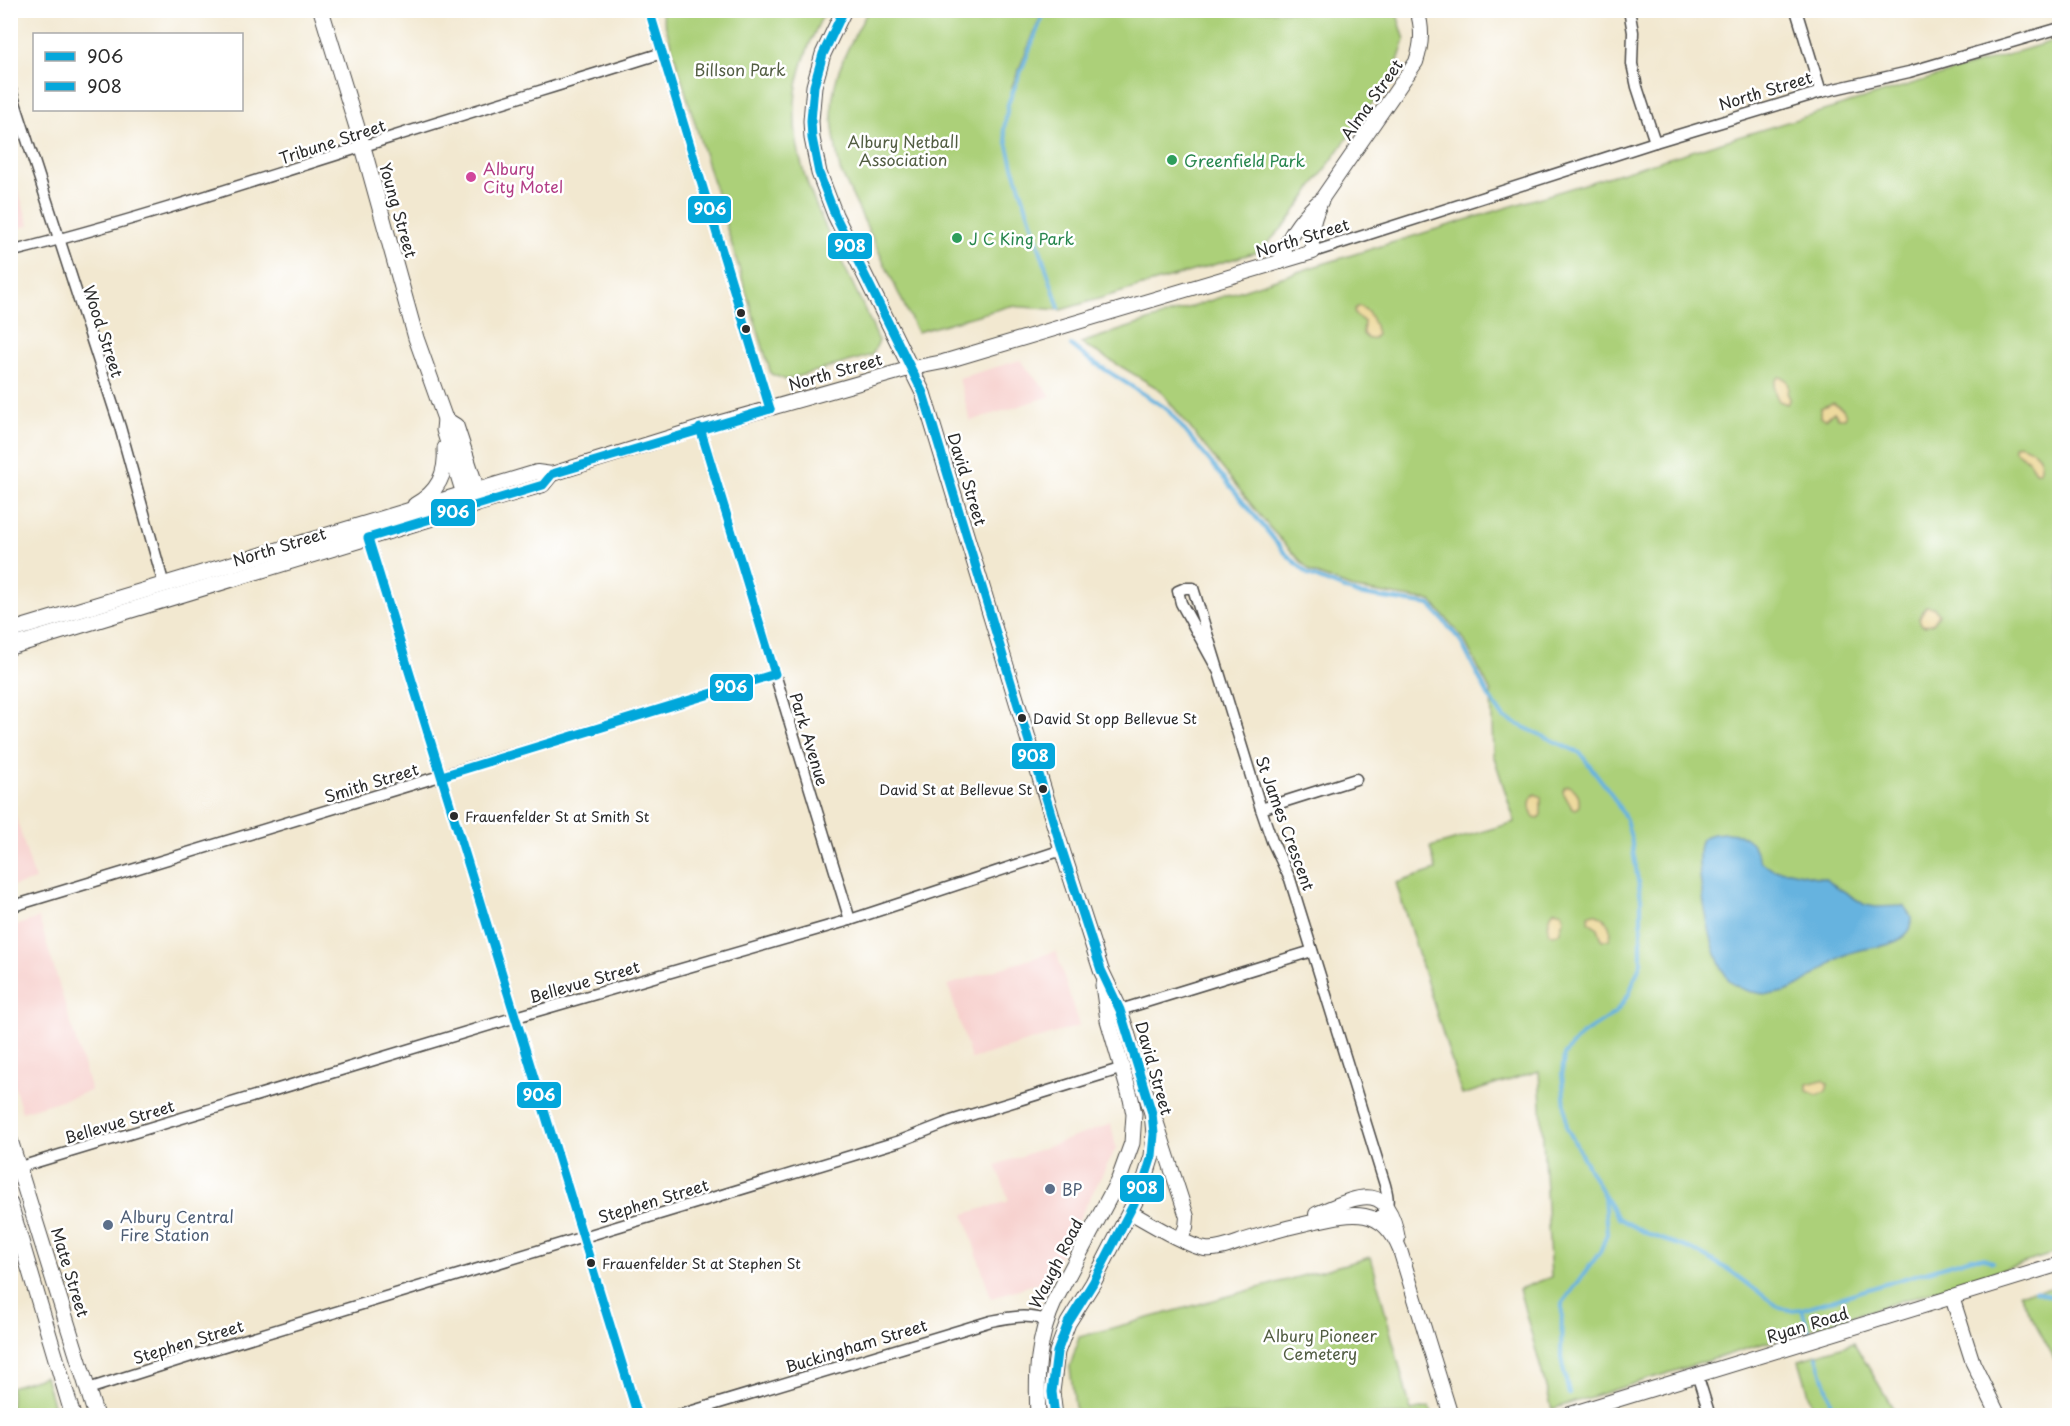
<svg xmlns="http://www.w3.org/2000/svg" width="2070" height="1426" viewBox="0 0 2070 1426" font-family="'Playpen Sans',sans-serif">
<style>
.built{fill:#f7d0cd}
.green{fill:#acd079;stroke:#6c7e52;stroke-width:1.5}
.sand{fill:#eeda9e;stroke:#8c8264;stroke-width:1.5}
.water{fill:#66b3df;stroke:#486f85;stroke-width:1.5}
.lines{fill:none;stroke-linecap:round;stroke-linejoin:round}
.stream{stroke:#66b3df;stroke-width:4}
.minor-casing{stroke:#494744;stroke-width:13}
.tertiary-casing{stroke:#494744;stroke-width:16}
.secondary-casing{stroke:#494744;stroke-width:17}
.minor{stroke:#fff;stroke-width:10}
.tertiary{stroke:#fff;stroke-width:14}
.secondary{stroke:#fff;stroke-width:15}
.bus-1-casing{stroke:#fff;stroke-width:14}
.bus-2-casing{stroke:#fff;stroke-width:14}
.bus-1{stroke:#04a7db;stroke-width:9}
.bus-2{stroke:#04a7db;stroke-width:9}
.leisure-dot{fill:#2e9e5b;stroke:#fff;stroke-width:2}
.hotel-dot{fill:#d1479c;stroke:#fff;stroke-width:2}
.bus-dot{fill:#2b2b2b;stroke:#fff;stroke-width:2}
.service-dot{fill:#5c6f8a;stroke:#fff;stroke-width:2}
.labels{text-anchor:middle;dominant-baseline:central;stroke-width:5;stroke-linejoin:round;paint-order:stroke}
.bus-label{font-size:14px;fill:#2b2b2b;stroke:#fff;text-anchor:start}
.park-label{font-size:16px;fill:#525d42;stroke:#fff}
.street-label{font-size:16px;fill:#2b2b2b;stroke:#fff}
.leisure-label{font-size:16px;fill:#27864d;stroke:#fff;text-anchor:start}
.hotel-label{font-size:16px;fill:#b23c85;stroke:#fff;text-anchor:start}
.service-label{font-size:16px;fill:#4e5e75;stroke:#fff;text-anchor:start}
.line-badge{stroke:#fff;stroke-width:2}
.badge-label{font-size:16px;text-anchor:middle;font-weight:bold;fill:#fff}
</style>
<rect width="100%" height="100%" fill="#fff"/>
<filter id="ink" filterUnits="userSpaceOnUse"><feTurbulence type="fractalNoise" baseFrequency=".0167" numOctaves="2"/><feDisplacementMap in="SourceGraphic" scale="12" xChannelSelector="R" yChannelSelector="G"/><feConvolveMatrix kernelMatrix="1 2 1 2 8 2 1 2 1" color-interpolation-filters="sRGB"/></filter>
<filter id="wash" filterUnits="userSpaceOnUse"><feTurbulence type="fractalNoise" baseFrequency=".008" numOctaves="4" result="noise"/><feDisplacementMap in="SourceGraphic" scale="24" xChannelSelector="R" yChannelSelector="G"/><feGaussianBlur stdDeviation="1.35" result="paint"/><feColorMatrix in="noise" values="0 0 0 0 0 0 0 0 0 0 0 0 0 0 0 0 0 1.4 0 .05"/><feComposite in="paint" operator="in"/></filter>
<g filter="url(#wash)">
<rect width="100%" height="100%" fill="#f2e8d0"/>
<!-- built -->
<g class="built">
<polygon points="11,167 29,225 11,231 10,231"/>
<polygon points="1020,360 1051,396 970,421 959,378"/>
<polygon points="11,801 35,880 11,887 10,887"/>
<polygon points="39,918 91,1091 22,1112 11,1076 11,927"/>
<polygon points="1056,951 1079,1026 971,1059 948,985"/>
<polygon points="1111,1124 1116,1148 1047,1280 991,1298 964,1214 1009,1201 996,1165"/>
</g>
<!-- green -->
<g class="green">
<path d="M 661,11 L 825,11 C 812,37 800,63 796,92 C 788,155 816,207 842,262 C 855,288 867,314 879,341 L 872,355 L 786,380 L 771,374 Z"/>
<path d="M 868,11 L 1043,11 L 1011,88 L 1025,59 L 1045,11 L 1396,11 L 1405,40 L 1394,73 L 1286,224 L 1260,251 L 1061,310 L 1010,306 L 917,332 L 840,170 C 836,150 832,130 832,110 C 832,74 851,41 868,11 Z"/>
<polygon points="2059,39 2059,1252 1552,1409 1519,1289 1551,1277 1539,1071 1462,1095 1396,883 1436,870 1430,847 1515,822 1493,754 1491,692 1463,638 1431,601 1355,589 1311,572 1270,528 1159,389 1081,343 1319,265"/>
<polygon points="1371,1257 1411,1411 1430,1407 1432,1415 1076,1415 1070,1367 1079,1337"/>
<polygon points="2059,1287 2060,1287 2059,1367 2019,1293"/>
<polygon points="1854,1343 1897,1415 1815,1415 1799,1360"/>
<polygon points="45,1376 56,1415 11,1415 11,1387"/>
</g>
<!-- sand -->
<g class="sand">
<path d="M 1359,306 C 1369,309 1375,323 1377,334 L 1374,338 L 1368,339 L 1363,334 L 1364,322 C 1360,317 1352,317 1355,309 Z"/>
<path d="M 1779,377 C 1787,378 1789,382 1789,390 L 1787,392 L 1790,399 L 1787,404 L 1779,401 C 1774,392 1771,384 1779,377 Z"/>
<polygon points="1833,403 1843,409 1846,415 1845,418 1838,418 1834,412 1826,419 1820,417 1820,408"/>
<path d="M 2019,444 C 2032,448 2045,456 2040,471 L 2035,471 L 2028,460 L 2014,450 L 2014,446 Z"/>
<polygon points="1926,606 1933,607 1939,614 1933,623 1925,626 1921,624 1919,618"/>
<path d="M 1568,786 C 1577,789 1580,797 1579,806 L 1576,809 L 1572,808 L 1563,792 L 1564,788 Z"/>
<path d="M 1535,794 L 1541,797 L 1541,815 L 1538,818 L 1534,817 C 1529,810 1528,800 1535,794 Z"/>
<path d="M 1555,910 L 1562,912 L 1564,918 L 1559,933 L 1553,935 L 1549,933 C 1547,927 1549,914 1555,910 Z"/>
<path d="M 1594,913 C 1604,916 1609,923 1611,933 L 1609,940 L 1602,940 L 1598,928 L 1589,922 L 1589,915 Z"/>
<polygon points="1822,1080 1828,1084 1826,1092 1817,1095 1807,1091 1807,1084"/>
</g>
<!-- water -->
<path class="water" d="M 1725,833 L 1739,834 L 1746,838 L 1752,843 L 1760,861 L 1773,870 L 1789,871 L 1825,879 L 1865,905 L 1876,907 L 1904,906 L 1911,916 L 1911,928 C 1897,951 1866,945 1845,955 C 1820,967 1804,991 1774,994 C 1761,995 1741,991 1731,982 C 1724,975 1719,963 1716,954 C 1709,936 1691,851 1703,838 C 1709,833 1718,834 1725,833 Z"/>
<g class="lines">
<!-- stream -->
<g class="stream">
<polyline points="1045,10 1008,104 1004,130 1013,166 1059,308"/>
<polyline points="1071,345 1087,358 1167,409 1285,553 1309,575 1357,594 1430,605 1460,640 1488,695 1504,718 1580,753 1610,792 1626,819 1631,838 1641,899 1641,962 1629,994 1615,1013 1580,1036 1564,1055 1562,1074 1567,1128 1604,1196 1607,1234 1600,1252 1562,1304 1561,1358 1569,1394"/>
<polyline points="1605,1197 1618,1218 1650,1235 1691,1249 1729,1270 1780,1308 1790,1310 1802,1309 1809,1332"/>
<polyline points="2035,1291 2060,1300"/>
<polyline points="1802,1309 1972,1258 1984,1258 1992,1262"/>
<polyline points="1817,1357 1836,1416"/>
</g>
</g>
</g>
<g filter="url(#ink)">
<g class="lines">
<!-- minor casing -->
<g class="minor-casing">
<g id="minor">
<polyline points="649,10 770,409"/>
<polyline points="1629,10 1633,32 1632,64 1637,87 1655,142"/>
<polyline points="1796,10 1821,92"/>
<polyline points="10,87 120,427 164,585"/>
<path d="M 10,252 C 138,220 263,178 389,138 C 479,109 571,82 662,53"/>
<polyline points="1313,252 1655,142 1821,92 1909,72 2060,28"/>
<polyline points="700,428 850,920"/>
<polyline points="368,538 638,1416"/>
<path d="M 1219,672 L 1181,603 L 1178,591 L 1185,588 L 1193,588 L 1261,809 L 1272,841 L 1290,879 L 1385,1185 C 1390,1203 1389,1205 1377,1220"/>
<polyline points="1261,809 1356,779"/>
<polyline points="10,907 775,674"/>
<polyline points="1120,1010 1312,951"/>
<polyline points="10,1170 523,1015 850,920 1062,850"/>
<polyline points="1697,1374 1710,1416"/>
<polyline points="88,1389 204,1352 900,1141 951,1121 1123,1068"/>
<path d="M 676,1416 L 991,1321 C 1011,1317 1026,1314 1046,1320"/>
</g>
</g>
<!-- tertiary casing -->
<g class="tertiary-casing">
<g id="tertiary">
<path d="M 1280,262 C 1287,238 1298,221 1317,203"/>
<path d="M 477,490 L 537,472 L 552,474 L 700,428 L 912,368 L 943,362 L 1313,252 C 1309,231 1314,216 1323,197 L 1416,62 C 1422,44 1423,29 1417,10"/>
<polyline points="475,505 543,485 552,474"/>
<polyline points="1156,1121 1187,1217 1186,1227 1181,1238"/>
<path d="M 1130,1212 C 1148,1222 1187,1246 1205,1249 C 1218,1251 1233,1244 1245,1240 C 1267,1233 1289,1227 1312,1222 C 1351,1213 1382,1205 1400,1250 L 1451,1416"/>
<path d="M 1316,1214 C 1358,1196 1388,1179 1398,1239"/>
<polyline points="1952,1297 1973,1363 1999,1416"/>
<polyline points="1564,1416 2060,1264"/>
</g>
</g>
<!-- secondary casing -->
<g class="secondary-casing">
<g id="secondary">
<polyline points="321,10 363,147 416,338 445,419 444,430 464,494 475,505"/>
<polyline points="844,10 823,54 814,86 811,121 812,138 819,173 835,215 923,393 1062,850 1101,970 1120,1010 1152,1113 1154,1134 1152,1156 1142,1188 1093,1283 1068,1323 1057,1352 1052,1392 1055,1416"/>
<polyline points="445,419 456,426 477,490 476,499"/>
<path d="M 415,505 C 438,492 447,474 445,448"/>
<polyline points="10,631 477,490"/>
<polyline points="10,647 475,505"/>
<polyline points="10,1140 96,1416"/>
<polyline points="10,1204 73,1416"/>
<path d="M 1038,1416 C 1036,1375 1037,1338 1055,1300 L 1119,1179 L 1132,1143 L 1134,1114 L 1131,1099 L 1108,1020 L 1103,985"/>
</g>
</g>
<!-- minor -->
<use href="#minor" class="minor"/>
<!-- tertiary -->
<use href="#tertiary" class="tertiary"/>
<!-- secondary -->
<use href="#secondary" class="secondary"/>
<!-- bus-1 casing -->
<g class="bus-1-casing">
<g id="bus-1">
<polyline points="649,10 770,409"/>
<polyline points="442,776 775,674 700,428"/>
<polyline points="638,1416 368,538 543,485 552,474 770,409"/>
</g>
</g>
<!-- bus-2 casing -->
<g class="bus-2-casing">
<polyline id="bus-2" points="844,10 823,54 814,86 811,121 812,138 819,173 835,215 923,393 1062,850 1101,970 1120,1010 1152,1113 1154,1134 1152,1156 1142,1188 1093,1283 1068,1323 1057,1352 1052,1392 1055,1416"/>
</g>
<!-- bus-1 -->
<use href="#bus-1" class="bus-1"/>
<!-- bus-2 -->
<use href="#bus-2" class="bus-2"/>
</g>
</g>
<!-- markers -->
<g class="leisure-dot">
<circle cx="1172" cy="160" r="6"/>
<circle cx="957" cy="238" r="6"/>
</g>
<circle class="hotel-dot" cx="471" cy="177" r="6"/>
<g class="bus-dot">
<circle cx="741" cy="313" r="5"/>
<circle cx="746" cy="329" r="5"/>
<circle cx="1022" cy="718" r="5"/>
<circle cx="1043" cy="789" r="5"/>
<circle cx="454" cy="816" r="5"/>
<circle cx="591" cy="1263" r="5"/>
</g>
<g class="service-dot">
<circle cx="1050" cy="1189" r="6"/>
<circle cx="108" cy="1225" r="6"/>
</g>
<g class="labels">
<!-- bus labels -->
<g class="bus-label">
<text x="1033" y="718">David St opp Bellevue St</text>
<text x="1032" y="789" text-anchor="end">David St at Bellevue St</text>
<text x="465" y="816">Frauenfelder St at Smith St</text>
<text x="602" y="1263">Frauenfelder St at Stephen St</text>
</g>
<!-- park labels -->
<g class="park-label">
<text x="740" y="69">Billson Park</text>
<text x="903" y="141">Albury Netball<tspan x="903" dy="18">Association</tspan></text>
<text x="1320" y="1335">Albury Pioneer<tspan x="1320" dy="18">Cemetery</tspan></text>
</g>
<!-- street labels -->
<g class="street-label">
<text transform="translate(1765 90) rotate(-17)">North Street</text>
<text transform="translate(1371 99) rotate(-55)">Alma Street</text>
<text transform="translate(332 141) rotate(-18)">Tribune Street</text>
<text transform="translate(399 210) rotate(74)">Young Street</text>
<text transform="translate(1302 237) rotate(-17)">North Street</text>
<text transform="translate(104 331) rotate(72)">Wood Street</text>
<text transform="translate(835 371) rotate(-16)">North Street</text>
<text transform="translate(968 479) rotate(73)">David Street</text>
<text transform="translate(279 546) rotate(-17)">North Street</text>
<text transform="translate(810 739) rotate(73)">Park Avenue</text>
<text transform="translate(371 782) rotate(-17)">Smith Street</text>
<text transform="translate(1286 823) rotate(70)">St James Crescent</text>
<text transform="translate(584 981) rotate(-16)">Bellevue Street</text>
<text transform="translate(1155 1068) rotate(74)">David Street</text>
<text transform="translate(119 1121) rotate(-17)">Bellevue Street</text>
<text transform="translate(653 1200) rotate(-17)">Stephen Street</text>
<text transform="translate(1055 1263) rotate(-63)">Waugh Road</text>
<text transform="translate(71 1272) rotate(73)">Mate Street</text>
<text transform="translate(1807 1324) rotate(-17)">Ryan Road</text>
<text transform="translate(188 1341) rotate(-17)">Stephen Street</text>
<text transform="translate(856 1345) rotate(-17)">Buckingham Street</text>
</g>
<!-- leisure labels -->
<g class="leisure-label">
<text x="1184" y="160">Greenfield Park</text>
<text x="969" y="238">J C King Park</text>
</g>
<!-- hotel labels -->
<g class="hotel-label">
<text x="483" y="168">Albury<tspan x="483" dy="18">City Motel</tspan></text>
</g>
<!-- service labels -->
<g class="service-label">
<text x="1062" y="1189">BP</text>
<text x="120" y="1216">Albury Central<tspan x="120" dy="18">Fire Station</tspan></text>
</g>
</g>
<g class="line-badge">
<rect x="687" y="195" width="45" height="29" rx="6" fill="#04a7db"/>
<rect x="827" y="232" width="46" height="28" rx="6" fill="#04a7db"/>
<rect x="430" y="498" width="46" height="29" rx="6" fill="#04a7db"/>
<rect x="709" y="673" width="45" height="29" rx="6" fill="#04a7db"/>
<rect x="1011" y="742" width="45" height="28" rx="6" fill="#04a7db"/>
<rect x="516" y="1081" width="46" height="28" rx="6" fill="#04a7db"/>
<rect x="1119" y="1174" width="46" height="29" rx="6" fill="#04a7db"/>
</g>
<g class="badge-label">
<text x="710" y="215">906</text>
<text x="850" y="252">908</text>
<text x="453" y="518">906</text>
<text x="731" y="693">906</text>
<text x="1033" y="762">908</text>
<text x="539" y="1101">906</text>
<text x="1142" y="1194">908</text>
</g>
<!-- margin -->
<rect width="2070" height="1426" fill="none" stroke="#fff" stroke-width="36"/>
<!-- legend -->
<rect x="33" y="33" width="210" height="78" fill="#ffffff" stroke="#aaaaaa" stroke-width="1.5"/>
<rect x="45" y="52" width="30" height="9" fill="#04a7db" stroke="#aaaaaa" stroke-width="1.5"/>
<text x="87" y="63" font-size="18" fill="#2b2b2b">906</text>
<rect x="45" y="82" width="30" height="9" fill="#04a7db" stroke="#aaaaaa" stroke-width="1.5"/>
<text x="87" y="93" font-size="18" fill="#2b2b2b">908</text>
</svg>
